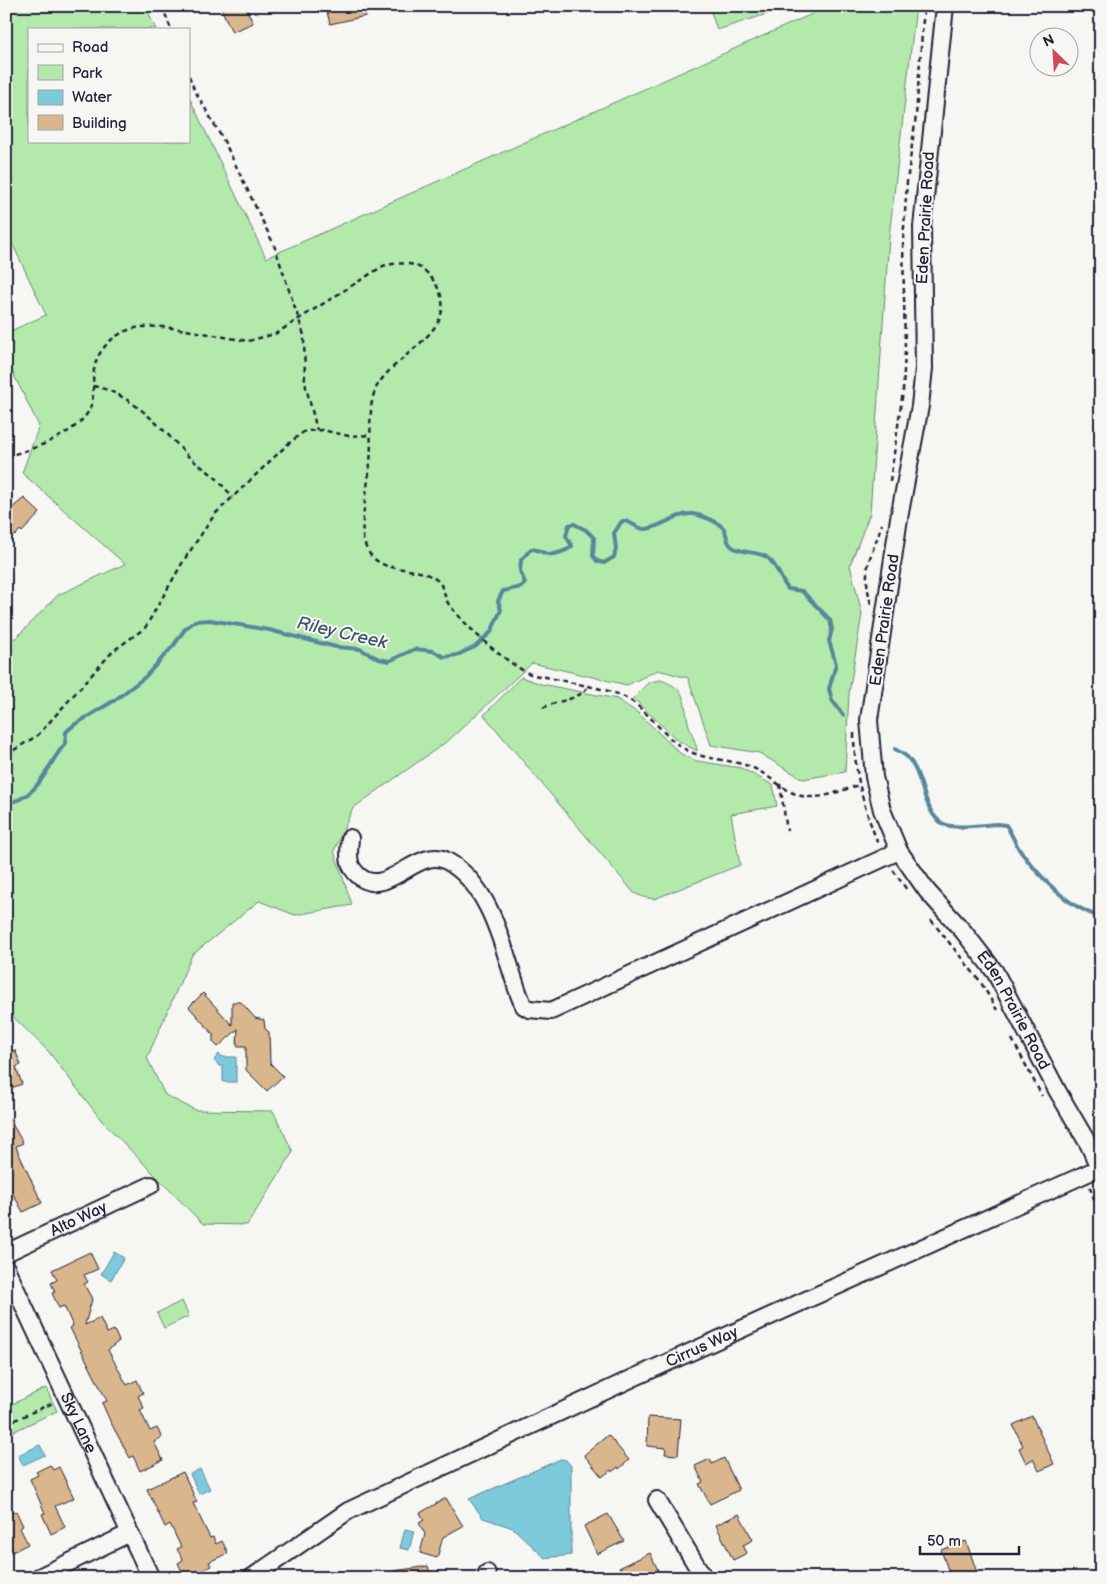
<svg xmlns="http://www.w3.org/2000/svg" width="1107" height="1584" viewBox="0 0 1107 1584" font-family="'Balsamiq Sans',sans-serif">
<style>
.green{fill:#b3eaac;stroke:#6a8674}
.water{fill:#7ecadd;stroke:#59879c}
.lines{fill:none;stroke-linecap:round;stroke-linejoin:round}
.stream{stroke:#59879c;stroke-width:4}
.building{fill:#d9b68b;stroke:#22223b}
.minor-casing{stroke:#22223b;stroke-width:20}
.path{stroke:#22223b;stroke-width:2.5;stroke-dasharray:5 4;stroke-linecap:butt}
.minor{stroke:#f6f6f2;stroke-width:16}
.labels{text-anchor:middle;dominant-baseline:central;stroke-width:4;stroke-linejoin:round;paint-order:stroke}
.street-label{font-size:16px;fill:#22223b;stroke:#f6f6f2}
.water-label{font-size:18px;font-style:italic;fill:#3e546c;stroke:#f6f6f2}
</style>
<rect width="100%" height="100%" fill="#f6f6f2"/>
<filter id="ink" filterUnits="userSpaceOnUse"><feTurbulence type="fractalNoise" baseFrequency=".02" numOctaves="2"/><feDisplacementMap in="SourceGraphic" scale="10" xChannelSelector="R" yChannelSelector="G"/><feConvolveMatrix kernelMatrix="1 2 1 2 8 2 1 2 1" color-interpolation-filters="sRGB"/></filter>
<g filter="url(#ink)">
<!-- green -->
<g class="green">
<polygon points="6,6 71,6 76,13 92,6 145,6 156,29 29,29 29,141 189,141 189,97 266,258 830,6 916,6 889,237 870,513 850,565 862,614 849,693 845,772 803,779 759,753 711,745 688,678 658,670 627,685 532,663 449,740 353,808 334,851 352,905 295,915 259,901 192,955 147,1058 165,1095 195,1110 273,1111 293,1152 247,1225 203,1224 102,1121 49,1052 6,1010 6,643 17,637 58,595 125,564 22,473 39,426 6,359 6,333 46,315 6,230"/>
<polygon points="709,6 767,6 770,13 717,30"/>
<polygon points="521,677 541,684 617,699 638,713 681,754 697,761 741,768 773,785 777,806 731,814 740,865 654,899 643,897 634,893 484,715"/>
<path d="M 661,680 C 687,690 683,698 688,722 C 690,732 696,741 697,751 L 677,740 L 633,698 L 649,682 Z"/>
<polygon points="182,1301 189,1316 164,1328 157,1313"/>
<polygon points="46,1388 57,1411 6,1435 6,1407"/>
</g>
<!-- water -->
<g class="water">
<polygon points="219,1054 223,1057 236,1057 236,1082 223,1082 223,1066 219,1066 214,1060"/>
<polygon points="114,1252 124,1258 111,1280 101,1274"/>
<polygon points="40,1445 45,1455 23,1465 18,1455"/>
<polygon points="561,1459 566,1460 571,1466 571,1555 545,1558 513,1528 483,1518 469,1499"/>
<polygon points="200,1469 210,1489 199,1494 190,1474"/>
<polygon points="405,1529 414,1531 409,1550 400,1548"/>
</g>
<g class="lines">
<!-- stream -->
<g class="stream">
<path d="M 895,749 C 899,752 905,754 908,758 C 924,775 923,815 944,824 C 955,830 985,824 998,824 L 1006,825 C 1012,834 1015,844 1021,852 C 1042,879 1068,908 1101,917"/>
<path d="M 6,803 C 40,799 46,765 65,744 L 66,732 L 74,725 L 115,700 L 145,677 L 174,645 L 185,629 L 195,621 L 210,620 L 269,630 L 336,647 L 360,649 L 379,659 L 389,661 L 415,649 L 433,651 L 444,657 L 457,655 L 475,647 L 491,632 L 501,610 L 498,601 L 503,591 L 521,587 L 525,583 L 520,571 L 521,560 L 531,549 C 538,549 542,553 548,554 C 555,555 567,551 572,546 L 566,536 L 569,525 L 574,524 L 586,530 L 594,538 L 593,556 L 597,561 L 604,563 L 614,557 L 616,549 L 614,533 L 622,521 C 631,520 637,530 646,529 C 662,527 676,513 693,514 C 701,515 719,522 724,529 C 728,536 726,544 734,548 C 745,554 762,551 770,560 C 778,568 781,580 788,589 L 802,591 L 830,620 L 832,629 L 829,641 L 836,664 L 829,689 L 832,700 L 843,715"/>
</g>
</g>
<!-- building -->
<g class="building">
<polygon points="220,6 245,6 253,23 232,32"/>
<polygon points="329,6 363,6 366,16 330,24 327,12 330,11"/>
<polygon points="24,498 40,513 22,532 20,530 15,536 6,527 6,513"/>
<polygon points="203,993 232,1025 232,1002 241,1002 255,1018 264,1020 265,1029 269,1032 270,1063 283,1076 267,1091 246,1070 246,1046 237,1046 238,1029 218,1047 213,1042 213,1034 189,1007"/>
<polygon points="6,1045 10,1052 15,1050 21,1065 16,1067 22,1084 6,1090"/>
<polygon points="6,1113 23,1143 16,1146 18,1152 42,1203 23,1212 6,1181"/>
<polygon points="90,1252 98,1269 84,1275 88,1282 84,1284 92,1299 85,1325 100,1318 107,1333 114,1330 119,1341 108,1350 127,1385 137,1380 143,1393 138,1396 144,1408 140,1410 150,1431 157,1428 162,1437 154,1442 163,1460 140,1471 133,1456 130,1458 111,1423 102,1403 107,1401 70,1328 73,1326 64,1306 59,1308 52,1293 55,1292 51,1283 57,1280 52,1270"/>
<polygon points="1032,1416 1054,1464 1039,1471 1033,1459 1026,1463 1019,1448 1023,1446 1013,1425"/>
<polygon points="648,1417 681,1419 678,1455 665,1454 666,1448 647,1446"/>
<polygon points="608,1435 629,1460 619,1469 618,1467 612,1472 611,1470 602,1477 584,1455"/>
<polygon points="724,1458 739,1490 710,1504 699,1484 703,1482 695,1466 710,1459 712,1464"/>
<polygon points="50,1465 53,1470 59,1467 74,1498 55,1506 65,1527 51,1534 42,1514 45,1513 30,1479 38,1475 36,1472"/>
<polygon points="183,1472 197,1502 193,1503 210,1538 213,1537 216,1544 222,1541 228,1553 209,1562 211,1566 188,1578 185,1578 178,1563 183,1560 177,1549 181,1547 170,1524 165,1527 147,1489"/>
<polygon points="446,1498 463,1526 443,1537 437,1558 420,1553 425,1534 419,1523 424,1520 420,1513"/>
<polygon points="16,1511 23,1526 20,1528 28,1544 6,1555 6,1516"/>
<polygon points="608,1514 624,1541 597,1554 584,1526"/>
<polygon points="739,1514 753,1540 743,1545 747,1553 733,1560 716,1525"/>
<polygon points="966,1541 979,1578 951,1578 941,1550"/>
<polygon points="650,1553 658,1570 653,1572 655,1578 624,1578 619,1568"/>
<polygon points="428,1566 431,1578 394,1578 394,1571"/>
</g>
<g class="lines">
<!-- minor casing -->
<g class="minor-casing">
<g id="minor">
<path id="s1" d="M 945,6 L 922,227 L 924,368 L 920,406 L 899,518 L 869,720 L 874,777 L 882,810 L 899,851 L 927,891 L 963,931 L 995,972 L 1058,1092 L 1089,1145 L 1101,1172"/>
<path d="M 350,838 C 349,854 346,865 359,876 C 386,900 418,845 447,861 C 485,882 499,931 511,970 C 515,982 518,995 524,1006 L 529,1009 L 551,1011 L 899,851"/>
<path id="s2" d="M 6,1253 L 151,1185"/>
<path id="s3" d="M 6,1268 L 151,1578"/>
<polyline points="657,1500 704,1578"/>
<polyline points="487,1573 488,1578"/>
<polyline points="37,1578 130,1533"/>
<path id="s4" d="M 251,1578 L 348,1511 L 633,1378 L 1099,1168"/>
</g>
</g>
<!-- path -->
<g class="path">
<polyline points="162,6 171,29"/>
<polyline points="189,76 194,89 225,143 274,245 304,335 305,383 317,430"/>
<path d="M 93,386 C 131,393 161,427 187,455 C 196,464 208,470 217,479 C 222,485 227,491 233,496"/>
<path d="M 6,456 C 31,451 80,433 90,408 C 95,397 92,381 94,370 C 97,347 119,329 142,327 C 169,324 219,337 248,341 L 275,334 L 383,266 C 399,262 418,261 430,276 C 472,328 395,351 376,388 C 373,395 371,404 371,411 C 369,428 372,445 370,462 C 369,482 359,525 364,542 C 376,580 416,561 438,581 C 445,588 444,599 450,606 C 470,630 497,655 524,671 C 530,675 539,676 546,677 C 568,683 610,688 628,699 C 648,711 661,733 680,746 C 701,761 728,758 751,767 C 771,775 787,796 809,797 C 825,798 843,790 859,785"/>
<polyline points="890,481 903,391 905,350 903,242 907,182 916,116 924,6"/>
<path d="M 871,604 C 861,566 871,559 882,524"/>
<path d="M 543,708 C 559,699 575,702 587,688"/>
<path d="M 854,733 C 854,773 864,809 879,846"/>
<polyline points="6,755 38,735 113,651 145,628 184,560 215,514 288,444 305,431 322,430 349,436 371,435"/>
<polyline points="780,784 787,831"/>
<polyline points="893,870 907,890"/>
<polyline points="931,920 980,981 997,1010"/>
<polyline points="1012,1039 1042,1096"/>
<polyline points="1090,1187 1101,1219"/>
<polyline points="6,1424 55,1402"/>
</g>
<!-- minor -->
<use href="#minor" class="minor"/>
</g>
</g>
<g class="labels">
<!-- street labels -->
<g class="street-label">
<text transform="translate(926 218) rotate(-87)">Eden Prairie Road</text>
<text transform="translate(885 620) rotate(-82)">Eden Prairie Road</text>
<text stroke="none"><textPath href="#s1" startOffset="1052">Eden Prairie Road</textPath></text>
<text stroke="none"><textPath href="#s2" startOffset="80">Alto Way</textPath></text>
<text stroke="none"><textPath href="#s4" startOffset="508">Cirrus Way</textPath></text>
<text stroke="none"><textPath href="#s3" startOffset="171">Sky Lane</textPath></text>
</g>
<!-- water labels -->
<g class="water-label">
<text transform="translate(342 633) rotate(13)">Riley Creek</text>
</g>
</g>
<!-- margin -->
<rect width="1107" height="1584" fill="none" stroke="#f6f6f2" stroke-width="25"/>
<rect x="12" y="12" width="1082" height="1559" fill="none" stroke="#22223b" stroke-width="2" filter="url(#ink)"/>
<!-- legend -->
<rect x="28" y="28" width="162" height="115" fill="#f6f6f2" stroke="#a1a1a9"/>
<rect x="38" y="44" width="25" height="8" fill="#f6f6f2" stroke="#a1a1a9"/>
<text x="72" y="52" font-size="15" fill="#22223b">Road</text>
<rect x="38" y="65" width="25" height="15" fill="#b3eaac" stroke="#a1a1a9"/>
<text x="72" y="78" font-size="15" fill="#22223b">Park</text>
<rect x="38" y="90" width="25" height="15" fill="#7ecadd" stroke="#a1a1a9"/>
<text x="72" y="102" font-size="15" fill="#22223b">Water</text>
<rect x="38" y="115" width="25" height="15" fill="#d9b68b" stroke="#a1a1a9"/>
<text x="72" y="128" font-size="15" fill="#22223b">Building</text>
<!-- north arrow -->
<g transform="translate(1054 52) rotate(335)"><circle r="24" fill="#f6f6f2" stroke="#a1a1a9"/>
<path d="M0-4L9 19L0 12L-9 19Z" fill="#d1495b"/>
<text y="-8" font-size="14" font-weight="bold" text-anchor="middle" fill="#22223b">N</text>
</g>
<!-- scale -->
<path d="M920 1546v8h99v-8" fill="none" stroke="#22223b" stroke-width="2.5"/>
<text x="927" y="1546" font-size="15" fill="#22223b" stroke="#f6f6f2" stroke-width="4" paint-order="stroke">50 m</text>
</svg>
